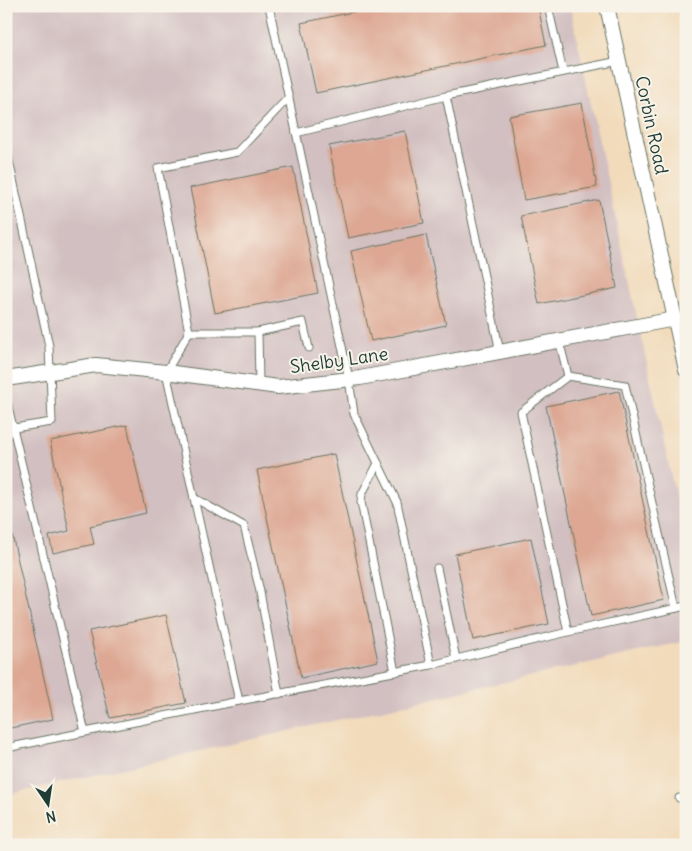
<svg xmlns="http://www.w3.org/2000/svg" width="692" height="851" viewBox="0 0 692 851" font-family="Delius,sans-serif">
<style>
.industrial{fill:#d2bfc1}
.green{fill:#a1cb76;stroke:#608455}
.building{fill:#dda793}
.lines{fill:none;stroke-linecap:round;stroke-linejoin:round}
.lane-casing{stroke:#697463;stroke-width:9}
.street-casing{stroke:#697463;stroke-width:16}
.lane{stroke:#fff;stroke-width:7}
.street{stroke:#fff;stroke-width:14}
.labels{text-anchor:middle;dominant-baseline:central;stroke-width:4;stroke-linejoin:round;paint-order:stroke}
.street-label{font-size:18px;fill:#1f3d34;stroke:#f7f3e8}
</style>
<rect width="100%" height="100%" fill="#f7f3e8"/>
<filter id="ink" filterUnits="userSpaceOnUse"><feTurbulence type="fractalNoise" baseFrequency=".02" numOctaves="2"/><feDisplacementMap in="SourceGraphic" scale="10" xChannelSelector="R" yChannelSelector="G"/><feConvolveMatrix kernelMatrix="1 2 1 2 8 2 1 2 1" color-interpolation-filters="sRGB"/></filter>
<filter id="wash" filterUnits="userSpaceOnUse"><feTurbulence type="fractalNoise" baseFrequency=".0096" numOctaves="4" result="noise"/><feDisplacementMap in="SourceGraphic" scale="20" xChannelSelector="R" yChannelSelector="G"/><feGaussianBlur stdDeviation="1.12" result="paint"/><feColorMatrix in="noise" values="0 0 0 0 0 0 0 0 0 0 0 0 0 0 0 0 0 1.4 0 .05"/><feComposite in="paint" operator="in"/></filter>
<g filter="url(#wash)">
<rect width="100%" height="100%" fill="#f2dbbb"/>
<!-- industrial -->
<polygon class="industrial" points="6,6 570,6 686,545 686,641 6,795"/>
<!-- green -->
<polygon class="green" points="678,6 686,6 686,44"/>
<g id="blocks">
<!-- building -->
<g class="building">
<polygon points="381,6 538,6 546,45 316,93 301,23"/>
<polygon points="582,103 597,187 524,200 509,116"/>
<polygon points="405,131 424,223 348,238 329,146"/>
<polygon points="293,167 318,293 215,313 190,188"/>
<polygon points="599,200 617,288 539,304 521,216"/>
<polygon points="426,235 446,325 371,341 351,251"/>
<polygon points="619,391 664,600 591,616 546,406"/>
<polygon points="127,425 146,513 90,526 94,544 53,553 49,536 69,531 50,441"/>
<polygon points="334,454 378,661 301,678 257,470"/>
<polygon points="6,507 53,719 6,729"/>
<polygon points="531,538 549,624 473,640 455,554"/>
<polygon points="166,615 186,703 110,718 89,631"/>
</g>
</g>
</g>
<g filter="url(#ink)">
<use href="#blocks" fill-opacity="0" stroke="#697463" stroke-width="1"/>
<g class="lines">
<!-- lane casing -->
<g class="lane-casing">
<g id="lane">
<polyline points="269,6 349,379 354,414 397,502 431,665"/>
<polyline points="548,6 563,72"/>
<polyline points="446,96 500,352"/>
<polyline points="296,133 446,96 619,61"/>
<polyline points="6,147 49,346 52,422 14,428"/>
<polyline points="189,332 258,332 259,384"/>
<polyline points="258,332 303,322 309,348"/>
<polyline points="559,340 568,376 521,412 568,632"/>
<polyline points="568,376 625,385 676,608"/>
<polyline points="6,398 85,732"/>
<polyline points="378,463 362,494 361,502 395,672"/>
<polyline points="194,498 244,526 259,587 279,694"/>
<polyline points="437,568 456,659"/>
<polyline points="239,701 166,372 189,332 158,168 237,152 289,97"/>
<polyline points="6,748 239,701 431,665 568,632 686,606"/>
<polyline points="679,798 686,800"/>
</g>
</g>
<!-- street casing -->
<g class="street-casing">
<g id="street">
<polyline points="607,6 686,370"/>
<polyline points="6,379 96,365 166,372 278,387 360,378 675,319"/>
</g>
</g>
<!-- lane -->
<use href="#lane" class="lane"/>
<!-- street -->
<use href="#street" class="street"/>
</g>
</g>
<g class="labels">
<!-- street labels -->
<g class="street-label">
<text transform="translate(652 125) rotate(78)">Corbin Road</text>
<text transform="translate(339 360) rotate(-8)">Shelby Lane</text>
</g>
</g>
<!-- margin -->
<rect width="692" height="851" fill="none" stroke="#f7f3e8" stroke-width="25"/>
<!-- north arrow -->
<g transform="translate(48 804) rotate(167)" stroke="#f7f3e8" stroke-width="4" paint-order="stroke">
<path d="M0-4L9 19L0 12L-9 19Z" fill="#1f3d34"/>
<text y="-8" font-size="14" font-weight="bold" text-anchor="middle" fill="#1f3d34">N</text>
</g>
</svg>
